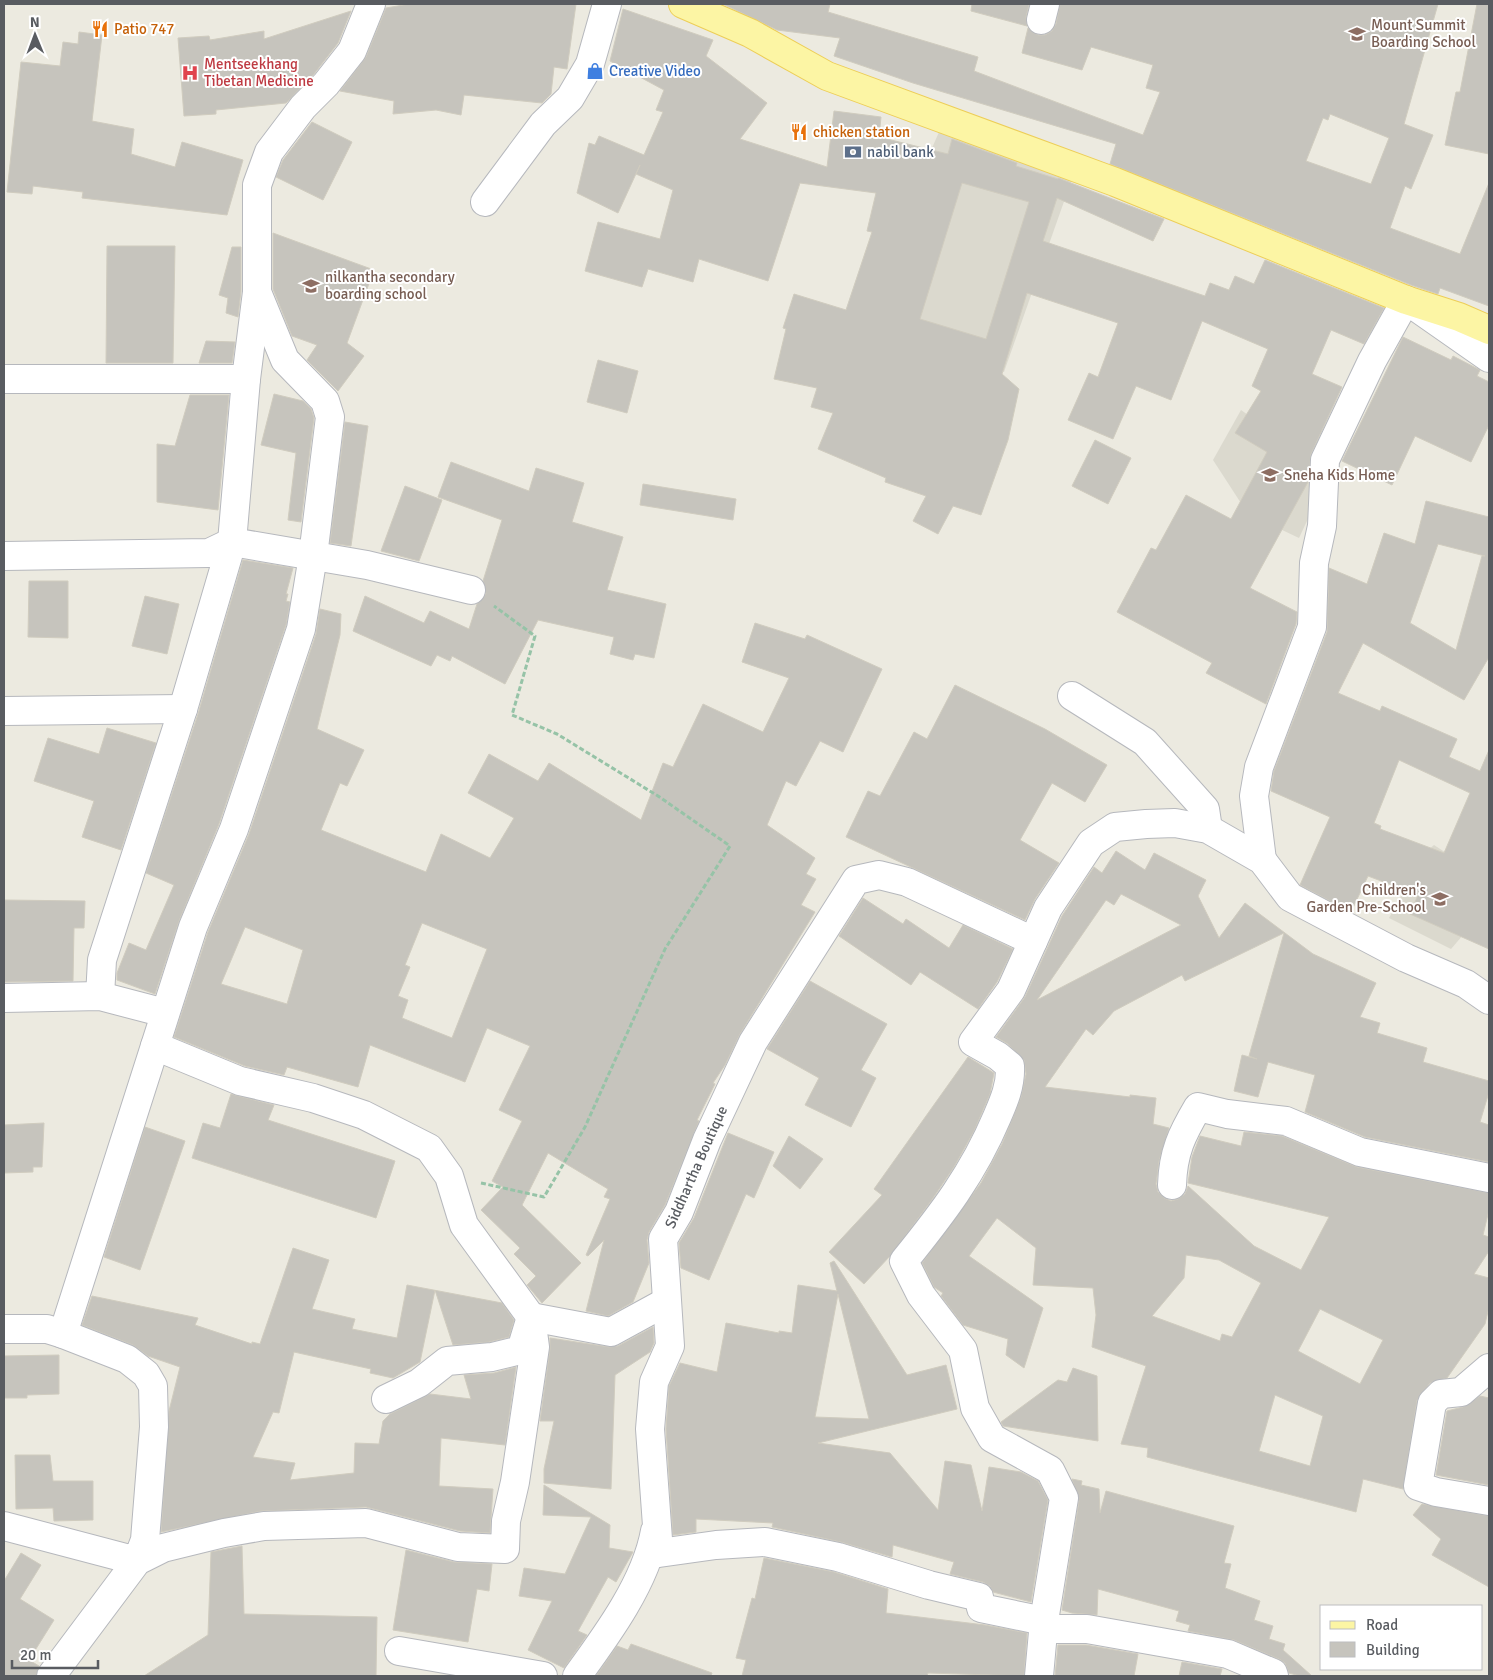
<svg xmlns="http://www.w3.org/2000/svg" width="1493" height="1680" viewBox="0 0 1493 1680" font-family="Signika,sans-serif">
<style>
.education{fill:#dbd9ce}
.building{fill:#c6c4bd;stroke:#d0ccbf;fill-rule:evenodd}
.lines{fill:none;stroke-linecap:round;stroke-linejoin:round}
.minor-casing{stroke:#b6b8bd;stroke-width:30}
.major-casing{stroke:#edce58;stroke-width:30}
.path{stroke:#96c3a7;stroke-width:3;stroke-dasharray:5 2.5;stroke-linecap:butt}
.minor{stroke:#fff;stroke-width:28}
.major{stroke:#fcf5a4;stroke-width:28}
.labels{text-anchor:middle;dominant-baseline:central;stroke-width:4;stroke-linejoin:round;paint-order:stroke}
.education-label{font-size:15px;fill:#785e54;stroke:#fff;text-anchor:start}
.food-label{font-size:15px;fill:#c56008;stroke:#fff;text-anchor:start}
.health-label{font-size:15px;fill:#be3a42;stroke:#fff;text-anchor:start}
.shop-label{font-size:15px;fill:#366cbe;stroke:#fff;text-anchor:start}
.service-label{font-size:15px;fill:#4e5e75;stroke:#fff;text-anchor:start}
.street-label{font-size:15px;fill:#595c61;stroke:#fff}
</style>
<rect width="100%" height="100%" fill="#eceae0"/>
<!-- education -->
<g class="education">
<polygon points="942,125 1073,176 1004,372 907,343 929,155"/>
<polygon points="1241,410 1313,461 1322,489 1299,538 1248,514 1213,460"/>
<polygon points="1434,845 1486,879 1469,928 1451,949 1389,918 1426,852"/>
</g>
<!-- building -->
<g class="building">
<polygon points="409,4 576,4 567,69 554,67 551,94 542,103 464,95 461,115 436,110 393,114 394,101 340,91 366,57 386,8"/>
<path d="M 723,4 L 830,4 L 828,12 L 978,57 L 974,71 L 1143,135 L 1160,92 L 1146,88 L 1153,65 L 1091,47 L 1082,70 L 1022,53 L 1028,28 L 1038,35 L 1045,35 L 1052,31 L 1056,24 L 1060,4 L 1438,4 L 1404,124 L 1433,135 L 1411,189 L 1405,186 L 1390,228 L 1460,254 L 1489,183 L 1489,306 L 1440,288 L 1438,294 L 1411,285 L 1110,164 L 1116,144 L 913,83 L 834,56 L 840,38 L 777,30 ZM 1330,114 L 1389,138 L 1371,184 L 1306,161 L 1323,118 L 1328,120 Z"/>
<polygon points="972,4 1029,4 1026,17 1027,26 971,11"/>
<polygon points="1477,4 1489,4 1489,154 1445,145 1456,92 1460,92"/>
<path d="M 623,9 L 713,40 L 706,56 L 767,103 L 740,139 L 827,167 L 834,111 L 881,117 L 879,137 L 948,154 L 952,139 L 1017,163 L 1016,166 L 1058,179 L 1058,178 L 1164,219 L 1153,241 L 1057,198 L 1043,241 L 1205,296 L 1210,283 L 1229,290 L 1235,276 L 1254,284 L 1265,260 L 1384,308 L 1364,344 L 1331,330 L 1312,374 L 1342,387 L 1311,454 L 1308,482 L 1250,588 L 1297,612 L 1296,624 L 1266,704 L 1206,673 L 1212,663 L 1117,612 L 1151,548 L 1156,550 L 1186,495 L 1231,519 L 1267,452 L 1235,433 L 1261,391 L 1252,386 L 1268,349 L 1202,321 L 1171,400 L 1136,386 L 1113,439 L 1068,420 L 1089,373 L 1098,377 L 1118,323 L 1027,293 L 1002,374 L 1019,389 L 1008,440 L 981,515 L 953,506 L 938,534 L 913,521 L 926,496 L 885,482 L 886,478 L 818,449 L 833,413 L 811,407 L 817,388 L 774,379 L 786,329 L 783,328 L 794,294 L 846,310 L 872,232 L 867,231 L 876,193 L 800,183 L 768,281 L 699,259 L 693,282 L 648,269 L 642,287 L 585,271 L 598,222 L 660,239 L 673,190 L 636,174 L 640,165 L 618,213 L 577,193 L 589,143 L 595,145 L 599,136 L 644,155 L 663,112 L 656,110 L 664,90 L 610,61 ZM 962,183 L 1029,202 L 986,339 L 920,319 Z"/>
<polygon points="351,11 338,43 314,74 286,103 216,110 216,114 184,116 178,38 209,36 210,40 264,31 264,39"/>
<polygon points="79,32 102,35 92,121 134,129 131,154 175,167 182,142 243,160 227,215 82,198 83,192 33,186 32,194 7,192 21,62 60,66 63,42 78,44"/>
<polygon points="312,122 352,142 323,200 276,177 283,160"/>
<polygon points="273,233 374,270 347,343 364,356 338,391 307,360 317,345 292,336 273,289"/>
<polygon points="107,246 175,246 173,363 106,363"/>
<polygon points="232,247 241,247 241,291 238,317 226,313 228,298 219,295"/>
<polygon points="1403,337 1451,360 1453,356 1480,370 1477,376 1489,382 1489,425 1471,462 1415,436 1392,485 1342,461"/>
<polygon points="206,341 235,342 232,363 199,363"/>
<polygon points="598,360 638,371 627,413 587,402"/>
<polygon points="274,394 303,401 311,409 314,418 301,522 288,520 296,453 261,445"/>
<polygon points="190,395 229,395 218,510 157,502 157,444 175,446"/>
<polygon points="345,422 368,426 351,546 330,543"/>
<polygon points="1095,440 1131,458 1108,504 1072,486"/>
<polygon points="451,462 529,491 536,468 584,483 572,522 623,537 607,590 666,604 654,658 635,654 633,660 610,654 614,637 538,620 505,684 452,656 450,661 437,655 431,666 353,631 365,596 424,623 430,611 469,629 477,604 486,594 483,581 502,520 438,497"/>
<polygon points="643,484 736,499 733,520 640,505"/>
<polygon points="405,486 442,500 419,561 381,551"/>
<path d="M 1426,501 L 1489,517 L 1489,657 L 1464,700 L 1363,643 L 1338,693 L 1380,711 L 1382,706 L 1457,739 L 1449,757 L 1480,771 L 1489,750 L 1489,949 L 1410,914 L 1418,895 L 1368,876 L 1351,912 L 1300,885 L 1330,817 L 1271,791 L 1274,771 L 1327,632 L 1329,568 L 1367,584 L 1384,533 L 1415,544 ZM 1438,544 L 1485,556 L 1482,556 L 1456,650 L 1410,623 ZM 1399,760 L 1470,793 L 1444,853 L 1380,829 L 1381,826 L 1374,823 Z"/>
<polygon points="243,560 293,568 286,594 288,594 286,601 290,602 286,625 219,824 179,921 155,994 117,980 117,973 129,943 146,950 174,885 146,873 198,714"/>
<polygon points="29,581 68,581 68,638 28,637"/>
<polygon points="145,596 179,604 167,654 132,646"/>
<path d="M 320,609 L 341,614 L 340,635 L 317,729 L 364,750 L 347,786 L 340,783 L 321,830 L 426,872 L 441,834 L 490,858 L 514,818 L 468,793 L 489,754 L 538,781 L 549,763 L 641,820 L 663,763 L 673,767 L 703,704 L 763,732 L 789,678 L 742,662 L 755,623 L 805,639 L 807,635 L 882,669 L 843,752 L 820,741 L 796,786 L 786,781 L 767,825 L 815,858 L 806,874 L 816,879 L 801,905 L 815,912 L 740,1034 L 725,1065 L 713,1083 L 715,1084 L 697,1120 L 699,1121 L 665,1205 L 649,1232 L 647,1240 L 649,1263 L 633,1302 L 608,1316 L 586,1311 L 604,1240 L 588,1256 L 586,1255 L 610,1199 L 604,1197 L 608,1189 L 548,1153 L 522,1205 L 581,1263 L 542,1303 L 527,1285 L 536,1276 L 514,1254 L 520,1248 L 481,1210 L 503,1187 L 492,1181 L 522,1121 L 499,1110 L 530,1046 L 487,1028 L 465,1082 L 370,1045 L 358,1087 L 287,1067 L 284,1075 L 245,1066 L 174,1037 L 208,932 L 249,834 L 316,634 ZM 422,923 L 487,949 L 452,1038 L 402,1018 L 408,1000 L 398,996 L 410,967 L 405,965 ZM 245,927 L 303,950 L 287,1004 L 221,984 Z"/>
<polygon points="955,685 1045,729 1107,765 1085,802 1052,783 1020,840 1059,863 1035,899 1025,920 846,837 868,791 880,796 914,732 927,739"/>
<polygon points="107,728 156,743 121,850 82,837 94,801 34,781 48,738 99,754"/>
<path d="M 1116,851 L 1145,870 L 1154,853 L 1206,880 L 1198,896 L 1219,938 L 1245,903 L 1313,954 L 1376,983 L 1360,1017 L 1380,1023 L 1377,1033 L 1427,1048 L 1423,1062 L 1489,1081 L 1489,1092 L 1480,1122 L 1489,1125 L 1489,1162 L 1365,1137 L 1305,1112 L 1315,1075 L 1268,1062 L 1258,1097 L 1234,1091 L 1242,1055 L 1257,1059 L 1249,1056 L 1284,933 L 1185,981 L 1182,975 L 1114,1011 L 1093,1035 L 1086,1029 L 1045,1087 L 1130,1097 L 1130,1095 L 1156,1098 L 1153,1124 L 1169,1128 L 1159,1161 L 1156,1184 L 1158,1192 L 1164,1198 L 1171,1201 L 1178,1199 L 1185,1194 L 1188,1186 L 1254,1246 L 1301,1270 L 1329,1217 L 1188,1183 L 1192,1157 L 1200,1136 L 1241,1146 L 1244,1132 L 1282,1136 L 1357,1167 L 1489,1193 L 1489,1210 L 1483,1235 L 1489,1237 L 1489,1251 L 1474,1274 L 1489,1278 L 1489,1307 L 1485,1324 L 1447,1378 L 1430,1383 L 1417,1400 L 1403,1489 L 1363,1479 L 1356,1512 L 1147,1457 L 1148,1448 L 1121,1444 L 1146,1366 L 1092,1347 L 1096,1315 L 1093,1288 L 1033,1285 L 1036,1248 L 997,1218 L 969,1256 L 1043,1308 L 1024,1368 L 1006,1355 L 1008,1339 L 963,1325 L 941,1296 L 943,1293 L 934,1287 L 922,1263 L 981,1183 L 1002,1144 L 1021,1097 L 1026,1074 L 1024,1060 L 1008,1044 L 996,1037 L 1025,997 L 1062,916 L 1094,867 L 1102,873 ZM 1121,894 L 1181,925 L 1037,1000 L 1106,900 L 1114,905 ZM 1186,1255 L 1219,1260 L 1261,1283 L 1232,1337 L 1222,1334 L 1220,1341 L 1152,1316 L 1184,1278 ZM 1320,1309 L 1383,1340 L 1360,1384 L 1298,1351 ZM 1275,1395 L 1323,1416 L 1310,1466 L 1259,1451 Z"/>
<polygon points="863,898 903,924 906,919 949,948 963,925 1013,949 997,982 978,1009 920,972 911,985 839,936"/>
<polygon points="4,900 85,901 84,928 74,928 73,981 4,982"/>
<polygon points="810,981 887,1024 861,1070 876,1078 851,1127 805,1105 819,1078 767,1049"/>
<polygon points="968,1057 994,1073 990,1094 974,1131 954,1167 931,1201 890,1256 864,1284 829,1252 882,1195 874,1189"/>
<polygon points="231,1094 274,1105 268,1120 395,1161 376,1218 192,1158 203,1123 220,1128"/>
<polygon points="44,1123 42,1167 33,1167 33,1172 4,1173 4,1125"/>
<polygon points="145,1127 185,1141 140,1270 104,1257"/>
<polygon points="728,1133 774,1152 754,1198 746,1194 709,1280 681,1268 679,1243 694,1218"/>
<polygon points="789,1136 823,1159 800,1189 773,1166"/>
<polygon points="293,1248 329,1260 312,1309 355,1319 352,1329 397,1338 407,1285 502,1303 514,1320 509,1337 489,1342 453,1345 435,1290 420,1362 393,1378 370,1373 371,1369 294,1352 279,1413 273,1412 253,1457 295,1463 290,1480 354,1473 355,1443 379,1444 383,1421 390,1414 430,1394 471,1399 464,1375 494,1373 516,1367 505,1445 441,1438 439,1486 493,1489 490,1533 460,1531 366,1507 261,1511 161,1532 169,1411 180,1367 148,1356 133,1345 82,1325 92,1296 198,1318 195,1325 252,1344 252,1342 260,1344"/>
<path d="M 834,1261 L 907,1375 L 946,1365 L 957,1409 L 818,1443 L 890,1453 L 938,1510 L 945,1461 L 971,1465 L 982,1511 L 989,1467 L 1021,1472 L 1038,1481 L 1048,1500 L 1031,1602 L 993,1592 L 990,1586 L 983,1582 L 950,1574 L 954,1562 L 893,1545 L 892,1557 L 841,1542 L 772,1527 L 773,1523 L 696,1519 L 696,1532 L 673,1535 L 666,1429 L 669,1386 L 680,1363 L 717,1372 L 726,1323 L 779,1333 L 779,1331 L 792,1333 L 798,1285 L 837,1291 L 830,1263 ZM 838,1294 L 869,1419 L 815,1417 Z"/>
<polygon points="653,1327 654,1343 650,1352 615,1375 611,1489 544,1483 544,1469 554,1421 540,1421 550,1349 550,1338 609,1347 618,1346"/>
<polygon points="59,1355 59,1394 27,1395 27,1398 4,1398 4,1356"/>
<polygon points="1073,1368 1097,1376 1098,1441 1003,1426 1001,1422 1058,1380 1067,1382"/>
<polygon points="1480,1396 1489,1398 1489,1485 1436,1475 1447,1411 1463,1407"/>
<polygon points="15,1455 50,1455 53,1481 93,1481 93,1520 54,1521 53,1508 16,1509"/>
<polygon points="1072,1479 1082,1481 1081,1485 1099,1489 1100,1513 1106,1491 1234,1526 1224,1563 1231,1564 1225,1588 1260,1601 1254,1620 1273,1626 1269,1639 1285,1644 1283,1650 1312,1676 1300,1676 1289,1673 1285,1663 1279,1659 1234,1640 1188,1631 1190,1625 1176,1621 1179,1611 1098,1589 1097,1615 1072,1613 1062,1610 1079,1501"/>
<polygon points="544,1485 610,1525 609,1548 633,1552 616,1582 608,1577 578,1631 587,1635 564,1668 528,1650 552,1601 519,1596 524,1568 565,1574 591,1517 543,1515"/>
<polygon points="1422,1504 1489,1516 1489,1587 1432,1555 1441,1539 1413,1515"/>
<polygon points="242,1546 244,1614 377,1617 376,1676 144,1676 208,1635 211,1552"/>
<polygon points="406,1550 454,1562 492,1564 489,1591 477,1589 468,1642 393,1630"/>
<polygon points="21,1553 41,1565 20,1599 54,1620 29,1660 39,1666 36,1676 4,1676 4,1581"/>
<polygon points="764,1558 834,1572 888,1589 886,1613 985,1625 1027,1633 1024,1676 928,1673 927,1676 742,1676 746,1660 736,1658 752,1598 755,1599"/>
<polygon points="631,1644 712,1673 711,1676 596,1676 617,1646 628,1650"/>
<polygon points="1058,1645 1086,1645 1138,1654 1134,1676 1055,1676"/>
<polygon points="1182,1662 1222,1669 1220,1676 1179,1676"/>
</g>
<g class="lines">
<!-- minor casing -->
<g class="minor-casing">
<g id="minor">
<polyline points="1041,20 1045,4"/>
<polyline points="485,202 543,124 570,98 590,64 607,4"/>
<polyline points="4,379 246,379"/>
<polyline points="4,556 209,553 232,542 367,565 471,590"/>
<polyline points="1072,696 1145,742 1205,809 1208,829"/>
<polyline points="4,711 183,709"/>
<polyline points="1262,860 1254,796 1259,767 1312,627 1314,563 1322,526 1325,460 1372,361 1406,300 1489,358"/>
<polyline points="1033,941 907,882 879,875 856,880 753,1042 707,1140 679,1212 663,1239 670,1346 654,1382 650,1429 659,1553 716,1545 765,1542 838,1557 929,1585 979,1597 981,1608 1044,1621 1053,1629 1087,1629 1228,1654 1273,1673 1274,1676"/>
<polyline points="100,996 102,960 183,709 232,542 246,379 257,292"/>
<polyline points="4,998 100,996 165,1013"/>
<path d="M 1172,1185 C 1173,1152 1182,1134 1198,1107 L 1227,1114 L 1286,1121 L 1360,1152 L 1489,1178"/>
<polyline points="4,1329 47,1329 63,1334 127,1359 146,1374 153,1386 154,1427 145,1540 137,1561 4,1526"/>
<polyline points="63,1334 193,927 234,829 301,629 313,556 330,417 325,401 285,360 257,292 257,185 269,152 303,107 326,84 352,51 371,4"/>
<polyline points="1489,1368 1461,1392 1441,1394 1432,1403 1418,1486 1436,1492 1489,1501"/>
<polyline points="386,1399 419,1383 447,1361 492,1357 521,1350 531,1317 611,1332 666,1302"/>
<polyline points="399,1651 543,1676"/>
<polyline points="51,1676 137,1561 163,1548 224,1533 264,1526 366,1523 458,1547 505,1549 506,1521 515,1482 535,1347 531,1317 464,1225 449,1176 429,1148 364,1115 313,1098 240,1081 155,1046"/>
<path d="M 577,1676 C 607,1635 646,1582 655,1531"/>
<path d="M 1039,1676 L 1044,1621 L 1064,1498 L 1050,1470 L 992,1438 L 975,1408 L 963,1350 L 921,1295 L 904,1261 C 942,1214 973,1174 997,1117 C 1004,1101 1011,1085 1010,1066 L 998,1056 L 973,1042 L 1011,990 L 1048,908 L 1091,843 L 1115,827 L 1146,824 L 1175,823 L 1208,829 L 1262,860 L 1290,897 L 1406,958 L 1466,984 L 1489,1000"/>
</g>
</g>
<!-- major casing -->
<g class="major-casing">
<polyline id="major" points="683,4 750,33 827,76 1115,182 1406,300 1459,317 1489,330"/>
</g>
<!-- path -->
<polyline class="path" points="481,1183 544,1197 585,1127 665,949 730,846 658,796 557,734 512,715 535,636 494,606"/>
<!-- minor -->
<use href="#minor" class="minor"/>
<!-- major -->
<use href="#major" class="major"/>
</g>
<!-- icons -->
<defs>
<g id="restaurant-bare" transform="scale(1.35)"><path d="M-5-6h1v4h1v-4h1v4h1v-4h1v5L-1.5 .5V6h-2V.5L-5-1ZM5-6V6H3V1.5H1.5Q1.5-4 5-6Z" fill="#e8710a" stroke="#fff" stroke-width="2.5" paint-order="stroke"/></g>
<g id="school-bare" transform="scale(1.35)"><path d="M0-5L7-2L0 1L-7-2ZM-4 1L0 2.5L4 1V4Q0 6-4 4Z" fill="#8d6e63" stroke="#fff" stroke-width="2.5" paint-order="stroke"/></g>
<g id="shop-bare" transform="scale(1.35)"><path d="M-5-2.5h2.3a2.7 3.5 0 0 1 5.4 0H5L5.5 6h-11ZM-1.5-2.5h3a1.5 2.3 0 0 0-3 0Z" fill="#3f7fe0" stroke="#fff" stroke-width="2.5" paint-order="stroke"/></g>
<g id="hospital-bare" transform="scale(1.35)"><path d="M-5-5h3v3.5h4V-5h3V5h-3V1.5h-4V5h-3Z" fill="#e0444e" stroke="#fff" stroke-width="2.5" paint-order="stroke"/></g>
<g id="bank-bare" transform="scale(1.35)"><path d="M-6-4H6V4H-6ZM0-2.3a2.3 2.3 0 1 0 0 4.6a2.3 2.3 0 1 0 0-4.6Z" fill="#5c6f8a" stroke="#fff" stroke-width="2.5" paint-order="stroke"/></g>
</defs>
<g fill-rule="evenodd">
<use href="#restaurant-bare" x="100" y="29"/>
<use href="#school-bare" x="1357" y="34"/>
<use href="#shop-bare" x="595" y="71"/>
<use href="#hospital-bare" x="190" y="73"/>
<use href="#restaurant-bare" x="799" y="132"/>
<use href="#bank-bare" x="853" y="152"/>
<use href="#school-bare" x="311" y="286"/>
<use href="#school-bare" x="1270" y="475"/>
<use href="#school-bare" x="1440" y="899"/>
</g>
<g class="labels">
<!-- education labels -->
<g class="education-label">
<text x="1371" y="25">Mount Summit<tspan x="1371" dy="17">Boarding School</tspan></text>
<text x="325" y="277">nilkantha secondary<tspan x="325" dy="17">boarding school</tspan></text>
<text x="1284" y="475">Sneha Kids Home</text>
<text x="1426" y="890" text-anchor="end">Children's<tspan x="1426" dy="17">Garden Pre-School</tspan></text>
</g>
<!-- food labels -->
<g class="food-label">
<text x="114" y="29">Patio 747</text>
<text x="813" y="132">chicken station</text>
</g>
<!-- health labels -->
<g class="health-label">
<text x="204" y="64">Mentseekhang<tspan x="204" dy="17">Tibetan Medicine</tspan></text>
</g>
<!-- shop labels -->
<g class="shop-label">
<text x="609" y="71">Creative Video</text>
</g>
<!-- service labels -->
<g class="service-label">
<text x="867" y="152">nabil bank</text>
</g>
<!-- street labels -->
<g class="street-label">
<text transform="translate(696 1167) rotate(-66)">Siddhartha Boutique</text>
</g>
</g>
<!-- border -->
<rect width="1493" height="1680" fill="none" stroke="#595c61" stroke-width="10"/>
<!-- legend -->
<rect x="1320" y="1605" width="162" height="65" fill="#ffffff" stroke="#bdbec0"/>
<rect x="1330" y="1621" width="25" height="8" fill="#fcf5a4" stroke="#bdbec0"/>
<text x="1366" y="1630" font-size="15" fill="#595c61">Road</text>
<rect x="1330" y="1642" width="25" height="15" fill="#c6c4bd" stroke="#bdbec0"/>
<text x="1366" y="1655" font-size="15" fill="#595c61">Building</text>
<!-- north arrow -->
<g transform="translate(35 35) rotate(359)" stroke="#ffffff" stroke-width="4" paint-order="stroke">
<path d="M0-4L9 19L0 12L-9 19Z" fill="#595c61"/>
<text y="-8" font-size="14" font-weight="bold" text-anchor="middle" fill="#595c61">N</text>
</g>
<!-- scale -->
<path d="M12 1660v8h86v-8" fill="none" stroke="#595c61" stroke-width="2.5"/>
<text x="20" y="1660" font-size="15" fill="#595c61" stroke="#ffffff" stroke-width="4" paint-order="stroke">20 m</text>
</svg>
